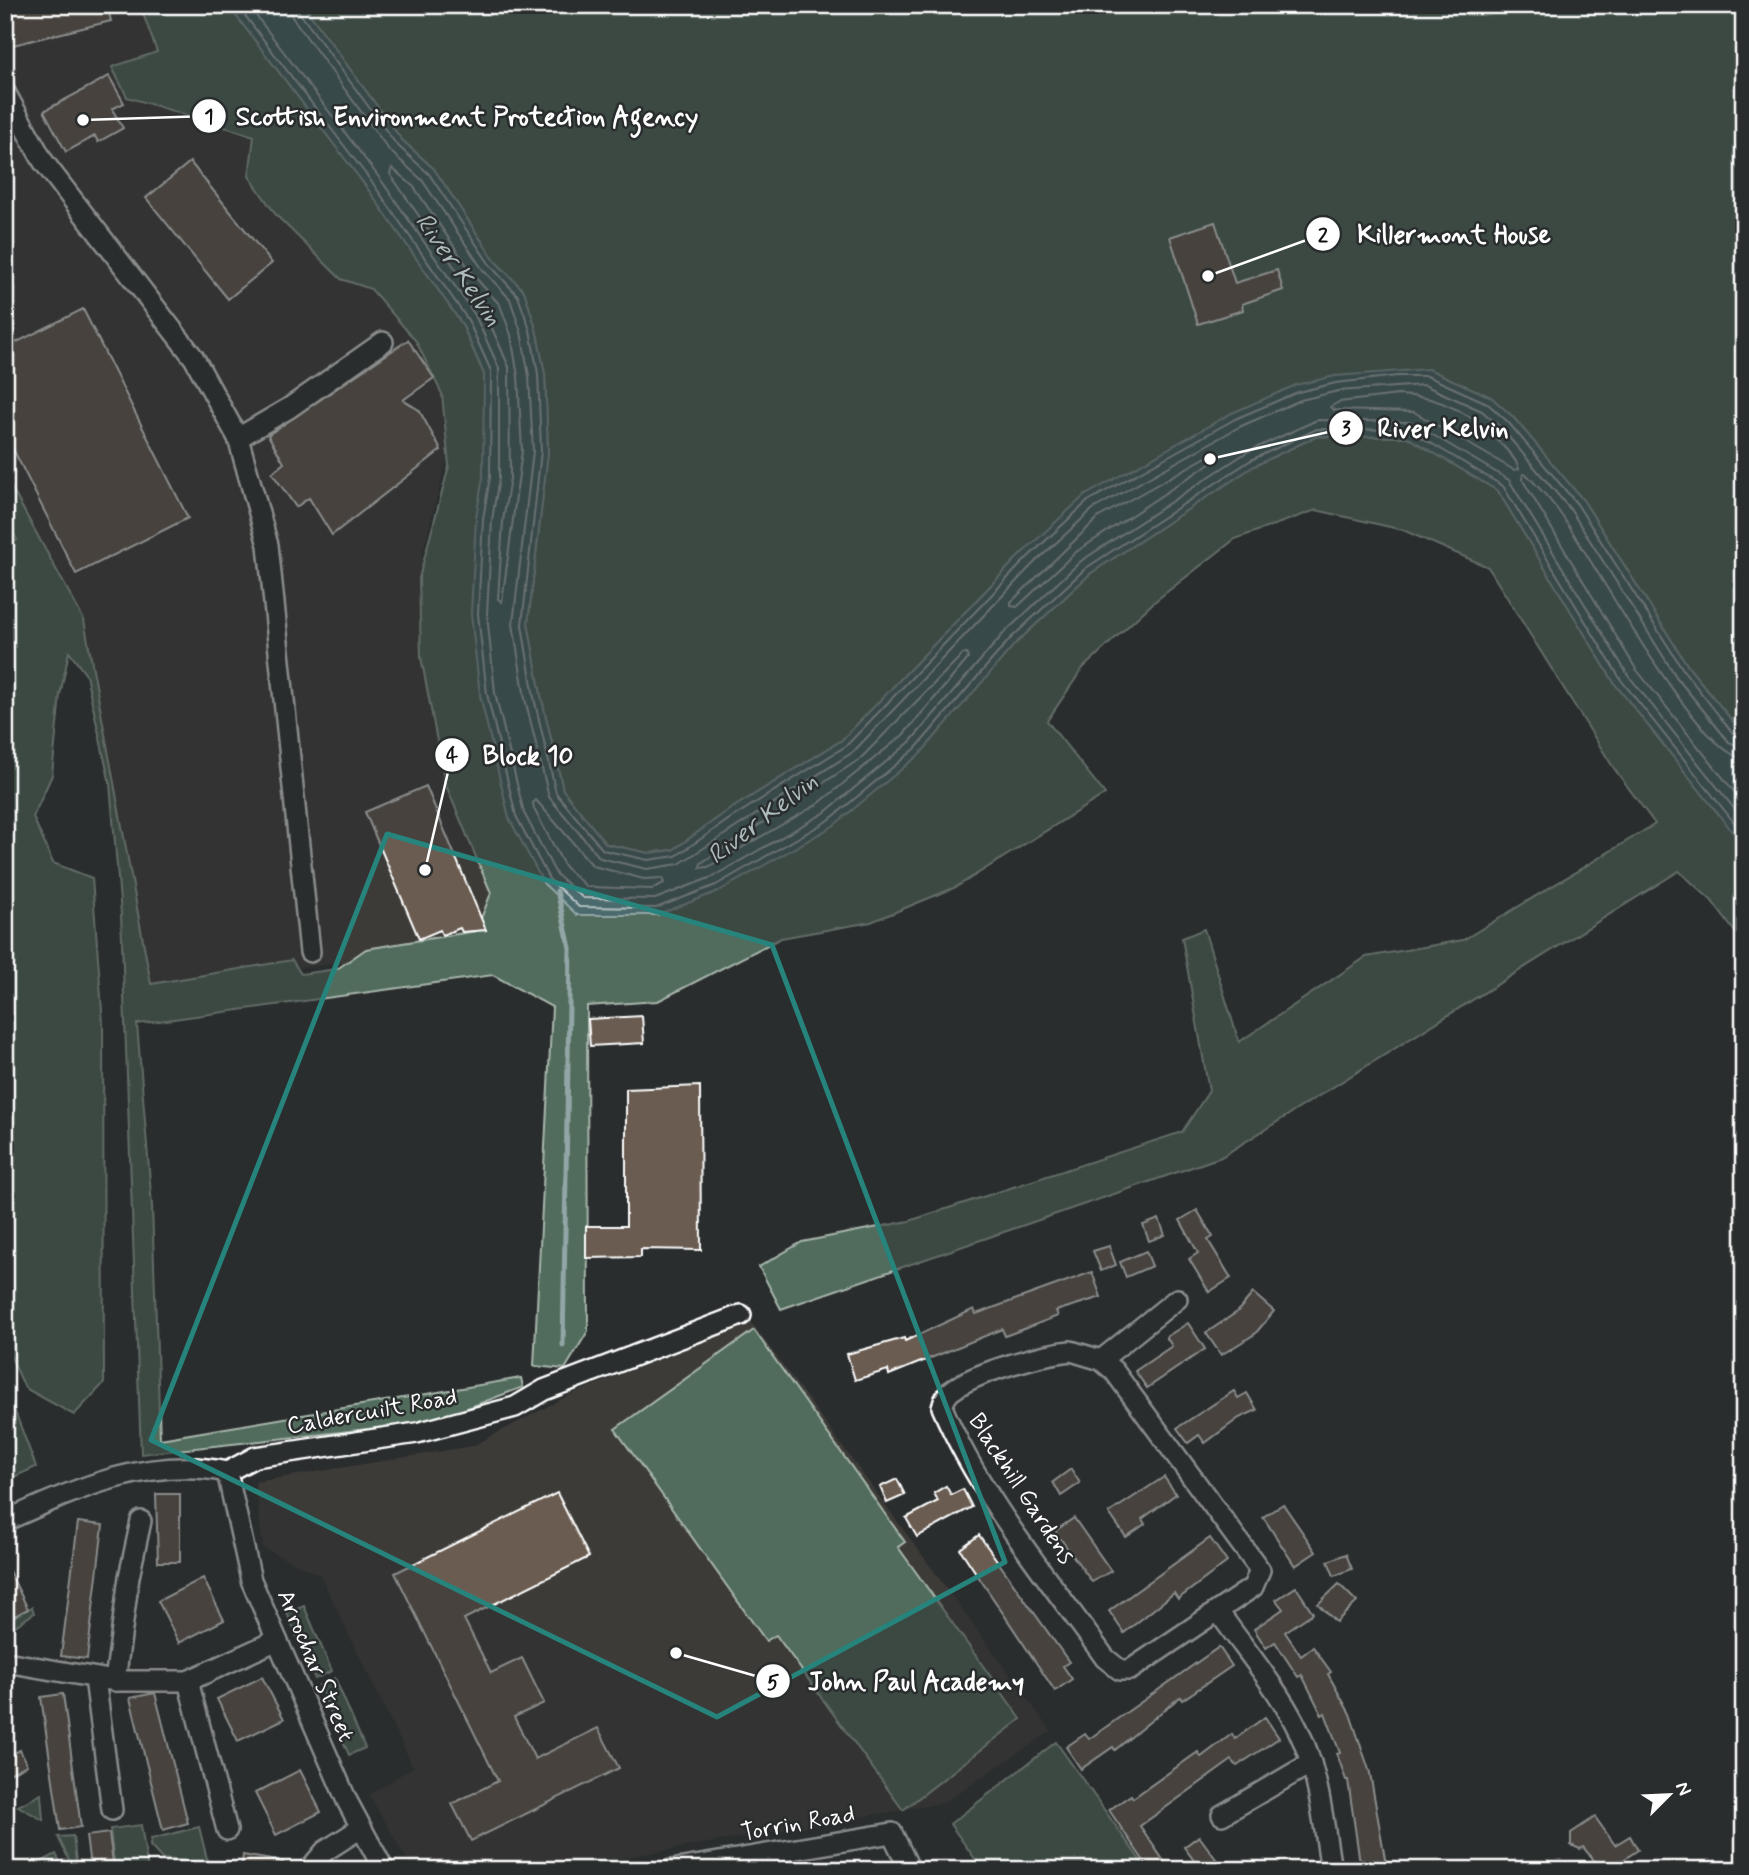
<svg xmlns="http://www.w3.org/2000/svg" width="1749" height="1875" viewBox="0 0 1749 1875" font-family="Mynerve,sans-serif">
<style>
.built{fill:#3d3b38}
.green{fill:#516c5b;stroke:#a8b6ad;stroke-width:2}
.water{fill:#4b6a6d;stroke:#93a6a7;stroke-width:2}
.lines{fill:none;stroke-linecap:round;stroke-linejoin:round}
.shore{stroke:#b7c3c5;stroke-width:2}
.stream{stroke:#93a6a7;stroke-width:5}
.building{fill:#6a5c51;stroke:#fff;stroke-width:2}
.minor-casing{stroke:#fff;stroke-width:24}
.minor{stroke:#2a2d2e;stroke-width:19}
.marked{fill:none;stroke:#27847c;stroke-width:5;stroke-linejoin:round}
.labels{text-anchor:middle;dominant-baseline:central;stroke-width:5;stroke-linejoin:round;paint-order:stroke}
.street-label{font-size:24px;fill:#fff;stroke:#2a2d2e}
.water-label{font-size:26px;font-style:italic;fill:#aebcbd;stroke:#2a2d2e}
.leader{fill:none;stroke:#fff;stroke-width:2.5}
.callout-dot{fill:#fff;stroke:#2a2d2e;stroke-width:2.5}
.mark-label{font-size:21px;text-anchor:middle;font-weight:bold;fill:#111}
.callout-label{font-size:26px;text-anchor:middle;font-weight:bold;fill:#fff;stroke:#2a2d2e;stroke-width:5;stroke-linejoin:round;paint-order:stroke}
</style>
<rect width="100%" height="100%" fill="#2a2d2e"/>
<filter id="ink" filterUnits="userSpaceOnUse"><feTurbulence type="fractalNoise" baseFrequency=".0143" numOctaves="2"/><feDisplacementMap in="SourceGraphic" scale="14" xChannelSelector="R" yChannelSelector="G"/><feConvolveMatrix kernelMatrix="1 2 1 2 8 2 1 2 1" color-interpolation-filters="sRGB"/></filter>
<g filter="url(#ink)">
<!-- built -->
<g class="built">
<polygon points="5,5 202,5 355,259 434,369 454,433 422,554 435,719 506,944 151,985 84,620 5,481"/>
<polygon points="752,1323 1051,1731 943,1803 550,1870 413,1870 369,1795 413,1767 320,1575 263,1548 255,1482 473,1446 569,1395"/>
</g>
<!-- green -->
<g class="green">
<polygon points="140,5 228,5 368,189 462,324 484,374 484,477 476,518 577,915 610,913 1015,644 1091,573 1254,466 1317,436 1407,437 1498,491 1615,684 1744,846 1744,944 1711,900 1679,871 1221,1157 781,1309 759,1267 802,1242 909,1221 1182,1132 1209,1091 1182,938 1204,929 1239,1042 1366,957 1463,940 1655,824 1613,767 1488,567 1403,530 1316,510 1235,539 1154,602 1083,668 1047,721 1105,794 956,887 871,922 781,938 658,1001 587,1006 588,1331 565,1369 534,1366 552,1007 493,975 137,1024 152,1206 160,1439 521,1378 523,1387 431,1422 141,1454 121,914 110,784 86,675 69,652 60,695 52,775 33,817 53,863 92,878 103,1024 104,1383 74,1415 25,1388 5,1344 5,547 17,540 5,517 5,476 84,620 151,984 292,960 301,974 337,969 366,949 476,931 491,893 445,783 421,657 419,578 449,466 442,394 416,341 371,289 341,279 276,215 249,176 254,136 127,97 112,67 157,52"/>
<polygon points="303,5 1744,5 1744,735 1689,668 1583,500 1513,417 1491,397 1428,369 1021,554 842,740 726,812 673,850 649,853 606,844 563,790 541,696 528,623 548,451 545,374 536,329 524,291 495,261 434,169 402,140"/>
<polygon points="754,1330 905,1542 898,1547 1021,1719 903,1810 776,1635 766,1641 615,1429"/>
<polygon points="5,1385 36,1467 5,1481"/>
<polygon points="304,1606 332,1671 315,1679 287,1613"/>
<polygon points="32,1607 34,1613 5,1633 7,1618"/>
<polygon points="335,1678 365,1748 349,1755 319,1685"/>
<polygon points="1056,1742 1147,1870 983,1870 950,1824"/>
<polygon points="41,1794 43,1820 18,1806"/>
<polygon points="141,1825 148,1870 115,1870 110,1829"/>
<polygon points="199,1827 208,1863 162,1859 150,1846 151,1839"/>
<polygon points="73,1836 77,1870 74,1870 58,1837"/>
<polygon points="56,1854 64,1870 45,1870 41,1862"/>
</g>
<!-- water -->
<polygon class="water" points="228,5 303,5 402,140 434,169 495,261 524,291 536,329 545,374 548,452 528,623 541,696 563,790 606,844 649,853 673,850 726,812 842,740 1021,554 1084,496 1232,413 1296,385 1335,376 1428,369 1491,397 1513,417 1583,500 1689,668 1744,735 1744,846 1615,684 1498,491 1407,437 1317,436 1254,466 1091,573 1015,644 921,753 833,826 719,891 657,915 577,915 544,884 509,818 480,695 471,614 476,518 483,477 484,374 462,324 368,189"/>
<g class="lines">
<!-- shore -->
<g class="shore">
<polyline points="237,5 374,185 468,320 491,371 490,477 483,519 478,614 487,694 516,816 549,879 579,907 656,908 716,885 829,820 916,748 1010,639 1086,568 1251,460 1317,429 1409,430 1503,486 1621,680 1744,835"/>
<polyline points="248,5 381,180 475,315 499,368 499,478 492,520 487,614 495,693 524,813 556,874 583,898 655,899 712,877 824,813 910,742 1004,633 1081,561 1247,452 1317,420 1411,422 1509,480 1628,675 1744,821"/>
<polyline points="289,5 292,17 389,150 422,180 483,270 510,299 521,332 529,376 533,451 513,624 525,699 549,797 600,858 647,869 679,864 853,752 1032,565 1093,509 1239,427 1301,400 1338,391 1424,385 1482,411 1501,428 1570,509 1677,678 1729,742 1744,748"/>
<polyline points="298,5 299,12 396,144 429,174 490,265 518,296 530,330 538,374 541,451 522,625 534,698 556,793 603,850 648,860 676,856 731,818 846,746 1026,559 1088,501 1235,419 1298,392 1336,383 1397,376 1427,376 1487,403 1508,422 1577,504 1684,671 1735,736 1744,739"/>
<polygon points="392,168 414,187 474,276 500,305 511,335 518,377 522,451 502,602 498,599 503,521 510,478 509,367 484,310 390,174"/>
<path d="M 1398,395 C 1440,395 1477,416 1504,447 C 1510,454 1518,461 1519,469 L 1514,470 L 1414,412 L 1334,410 L 1330,407 L 1339,402 Z"/>
<polygon points="1208,456 1213,458 1212,462 1076,552 1017,607 1011,606 1011,602 1099,517"/>
<polygon points="963,654 967,654 968,659 903,735 818,804 708,867 700,868 701,863 860,759"/>
<path d="M 1744,758 C 1699,757 1592,558 1562,516 C 1552,501 1539,488 1527,475 L 1523,474 L 1522,479 L 1636,669 L 1744,804"/>
<polygon points="536,800 593,866 644,879 662,878 664,883 652,889 587,887 565,867 534,809 533,803"/>
</g>
<!-- stream -->
<polyline class="stream" points="557,891 570,948 563,1345"/>
</g>
<!-- building -->
<g class="building">
<polygon points="5,5 107,5 111,21 5,47"/>
<polygon points="109,76 124,103 112,109 123,128 98,142 95,136 66,152 44,111"/>
<polygon points="190,162 272,263 228,299 146,198"/>
<polygon points="1215,222 1235,283 1277,270 1283,290 1242,304 1243,310 1198,324 1170,237"/>
<polygon points="83,309 188,518 76,574 5,433 5,348"/>
<polygon points="408,340 434,378 403,400 419,410 441,450 332,535 309,498 296,507 272,473 284,463 268,435"/>
<polygon points="426,786 486,930 462,932 460,928 442,935 440,930 419,939 365,812"/>
<polygon points="642,1016 644,1043 590,1046 588,1019"/>
<polygon points="700,1086 701,1250 641,1249 641,1257 586,1258 586,1226 626,1226 626,1089"/>
<polygon points="1197,1210 1213,1237 1208,1240 1231,1278 1209,1292 1189,1259 1198,1253 1180,1220"/>
<polygon points="1159,1219 1165,1235 1149,1241 1143,1225"/>
<polygon points="1109,1246 1116,1265 1101,1271 1093,1251"/>
<polygon points="1146,1251 1152,1266 1126,1277 1120,1262"/>
<polygon points="1092,1272 1101,1297 1056,1311 1058,1316 1005,1336 1002,1329 889,1375 888,1370 855,1380 847,1354 904,1338 905,1341 974,1309 976,1314"/>
<polygon points="1253,1293 1274,1311 1255,1334 1221,1355 1206,1333 1237,1312"/>
<polygon points="1188,1323 1205,1349 1147,1388 1135,1371 1172,1346 1166,1337"/>
<polygon points="1234,1391 1238,1398 1247,1393 1257,1410 1239,1418 1205,1443 1199,1435 1188,1443 1177,1428"/>
<polygon points="1071,1469 1080,1483 1061,1496 1053,1482"/>
<polygon points="1164,1477 1176,1494 1142,1519 1145,1524 1126,1537 1109,1513"/>
<polygon points="897,1479 905,1495 887,1503 880,1487"/>
<polygon points="946,1486 951,1495 963,1489 972,1507 917,1537 906,1518 938,1501 934,1493"/>
<polygon points="557,1493 589,1557 464,1619 491,1673 522,1658 544,1703 514,1717 535,1759 598,1728 619,1768 471,1841 452,1804 498,1781 395,1573"/>
<polygon points="156,1494 180,1494 180,1562 158,1562"/>
<polygon points="1283,1504 1316,1552 1295,1566 1263,1517"/>
<polygon points="1074,1518 1111,1571 1092,1582 1055,1531"/>
<polygon points="78,1522 103,1525 87,1659 61,1656"/>
<polygon points="979,1535 1069,1662 1063,1666 1072,1679 1055,1691 960,1549"/>
<polygon points="1210,1538 1227,1562 1178,1599 1174,1593 1124,1633 1109,1611"/>
<polygon points="1346,1554 1352,1569 1334,1576 1328,1561"/>
<polygon points="5,1563 28,1609 5,1621"/>
<polygon points="203,1578 224,1620 179,1643 158,1601"/>
<polygon points="1339,1584 1357,1602 1336,1622 1318,1604"/>
<polygon points="1296,1587 1313,1613 1285,1632 1301,1656 1313,1647 1331,1672 1328,1674 1350,1714 1370,1773 1387,1870 1361,1870 1348,1780 1346,1780 1337,1754 1340,1753 1325,1713 1322,1715 1302,1675 1298,1677 1275,1642 1266,1648 1254,1629 1283,1609 1276,1600"/>
<polygon points="1219,1647 1232,1666 1182,1700 1180,1697 1115,1750 1113,1747 1081,1769 1066,1747 1085,1734 1089,1739"/>
<polygon points="262,1677 284,1719 238,1741 217,1699"/>
<polygon points="155,1693 188,1823 163,1830 130,1698"/>
<polygon points="63,1694 81,1827 60,1830 41,1697"/>
<polygon points="1265,1717 1279,1738 1237,1766 1232,1760 1140,1826 1170,1870 1150,1870 1109,1810 1131,1795 1133,1798 1198,1752 1201,1757 1232,1734 1235,1739"/>
<polygon points="20,1750 27,1765 5,1776 5,1758"/>
<polygon points="300,1770 321,1812 276,1835 255,1793"/>
<polygon points="1595,1817 1615,1845 1630,1836 1638,1850 1608,1870 1602,1870 1583,1847 1580,1849 1571,1845 1571,1833"/>
<polygon points="109,1833 114,1870 90,1866 86,1836"/>
<polygon points="1199,1836 1224,1870 1201,1870 1184,1847"/>
<polygon points="243,1855 283,1862 282,1870 241,1870"/>
</g>
<g class="lines">
<!-- minor casing -->
<g class="minor-casing">
<g id="minor">
<polyline points="5,92 43,161 194,358 238,438 268,545 310,952"/>
<polyline points="238,438 289,408 383,342"/>
<path d="M 1071,1351 L 1101,1360 L 1114,1371 L 1260,1570 L 1253,1587 L 1130,1670 L 1120,1670 L 1105,1658 C 1048,1578 981,1498 942,1407 C 944,1400 947,1393 954,1389 C 977,1372 1042,1354 1071,1351 Z"/>
<polyline points="1101,1360 1177,1299"/>
<polyline points="227,1472 251,1580 347,1801 384,1870"/>
<path d="M 5,1521 C 74,1490 149,1455 227,1472 L 255,1457 L 417,1433 L 515,1407 L 544,1390 L 741,1315"/>
<path d="M 1218,1611 C 1247,1653 1285,1696 1304,1743 C 1320,1783 1324,1827 1331,1870"/>
<polyline points="5,1667 12,1663 115,1681 188,1681 277,1640"/>
<polyline points="95,1678 112,1810"/>
<polyline points="115,1681 129,1577 141,1521"/>
<polyline points="188,1681 227,1830"/>
<polyline points="1222,1815 1311,1763"/>
<polyline points="309,1870 325,1851 361,1828"/>
<polyline points="671,1870 892,1833 910,1870"/>
</g>
</g>
<!-- minor -->
<use href="#minor" class="minor"/>
</g>
</g>
<!-- marked area -->
<path d="M0 0H1749V1875H0ZM 387,834 L 772,945 L 1005,1562 L 717,1717 L 151,1440 Z" fill="#2a2d2e" fill-opacity=".55" fill-rule="evenodd"/>
<path class="marked" d="M 387,834 L 772,945 L 1005,1562 L 717,1717 L 151,1440 Z"/>
<g class="labels">
<!-- street labels -->
<g class="street-label">
<text transform="translate(372 1412) rotate(-10)">Caldercuilt Road</text>
<text transform="translate(1021 1489) rotate(57)">Blackhill Gardens</text>
<text transform="translate(315 1666) rotate(67)">Arrochar Street</text>
<text transform="translate(798 1824) rotate(-10)">Torrin Road</text>
</g>
<!-- water labels -->
<g class="water-label">
<text transform="translate(458 270) rotate(55)">River Kelvin</text>
<text transform="translate(763 819) rotate(-38)">River Kelvin</text>
</g>
</g>
<!-- callouts -->
<path class="leader" d="M83 120L209 116M1208 276L1323 234M1210 459L1346 428M425 870L452 755M676 1653L773 1681"/>
<g class="callout-dot">
<circle cx="83" cy="120" r="7"/>
<circle cx="1208" cy="276" r="7"/>
<circle cx="1210" cy="459" r="7"/>
<circle cx="425" cy="870" r="7"/>
<circle cx="676" cy="1653" r="7"/>
<circle cx="209" cy="116" r="18"/>
<circle cx="1323" cy="234" r="18"/>
<circle cx="1346" cy="428" r="18"/>
<circle cx="452" cy="755" r="18"/>
<circle cx="773" cy="1681" r="18"/>
</g>
<g class="mark-label">
<text x="209" y="123">1</text>
<text x="1323" y="242">2</text>
<text x="1346" y="435">3</text>
<text x="452" y="762">4</text>
<text x="773" y="1689">5</text>
</g>
<g class="callout-label">
<text x="467" y="125">Scottish Environment Protection Agency</text>
<text x="1454" y="243">Killermont House</text>
<text x="1443" y="437">River Kelvin</text>
<text x="528" y="764">Block 10</text>
<text x="916" y="1690">John Paul Academy</text>
</g>
<!-- margin -->
<rect width="1749" height="1875" fill="none" stroke="#2a2d2e" stroke-width="28"/>
<rect x="14" y="14" width="1721" height="1847" fill="none" stroke="#fff" stroke-width="2.5" filter="url(#ink)"/>
<!-- north arrow -->
<g transform="translate(1669 1795) rotate(66)" stroke="#2a2d2e" stroke-width="5" paint-order="stroke">
<path d="M0-5L12 26L0 18L-12 26Z" fill="#ffffff"/>
<text y="-10" font-size="19" font-weight="bold" text-anchor="middle" fill="#ffffff">N</text>
</g>
</svg>
